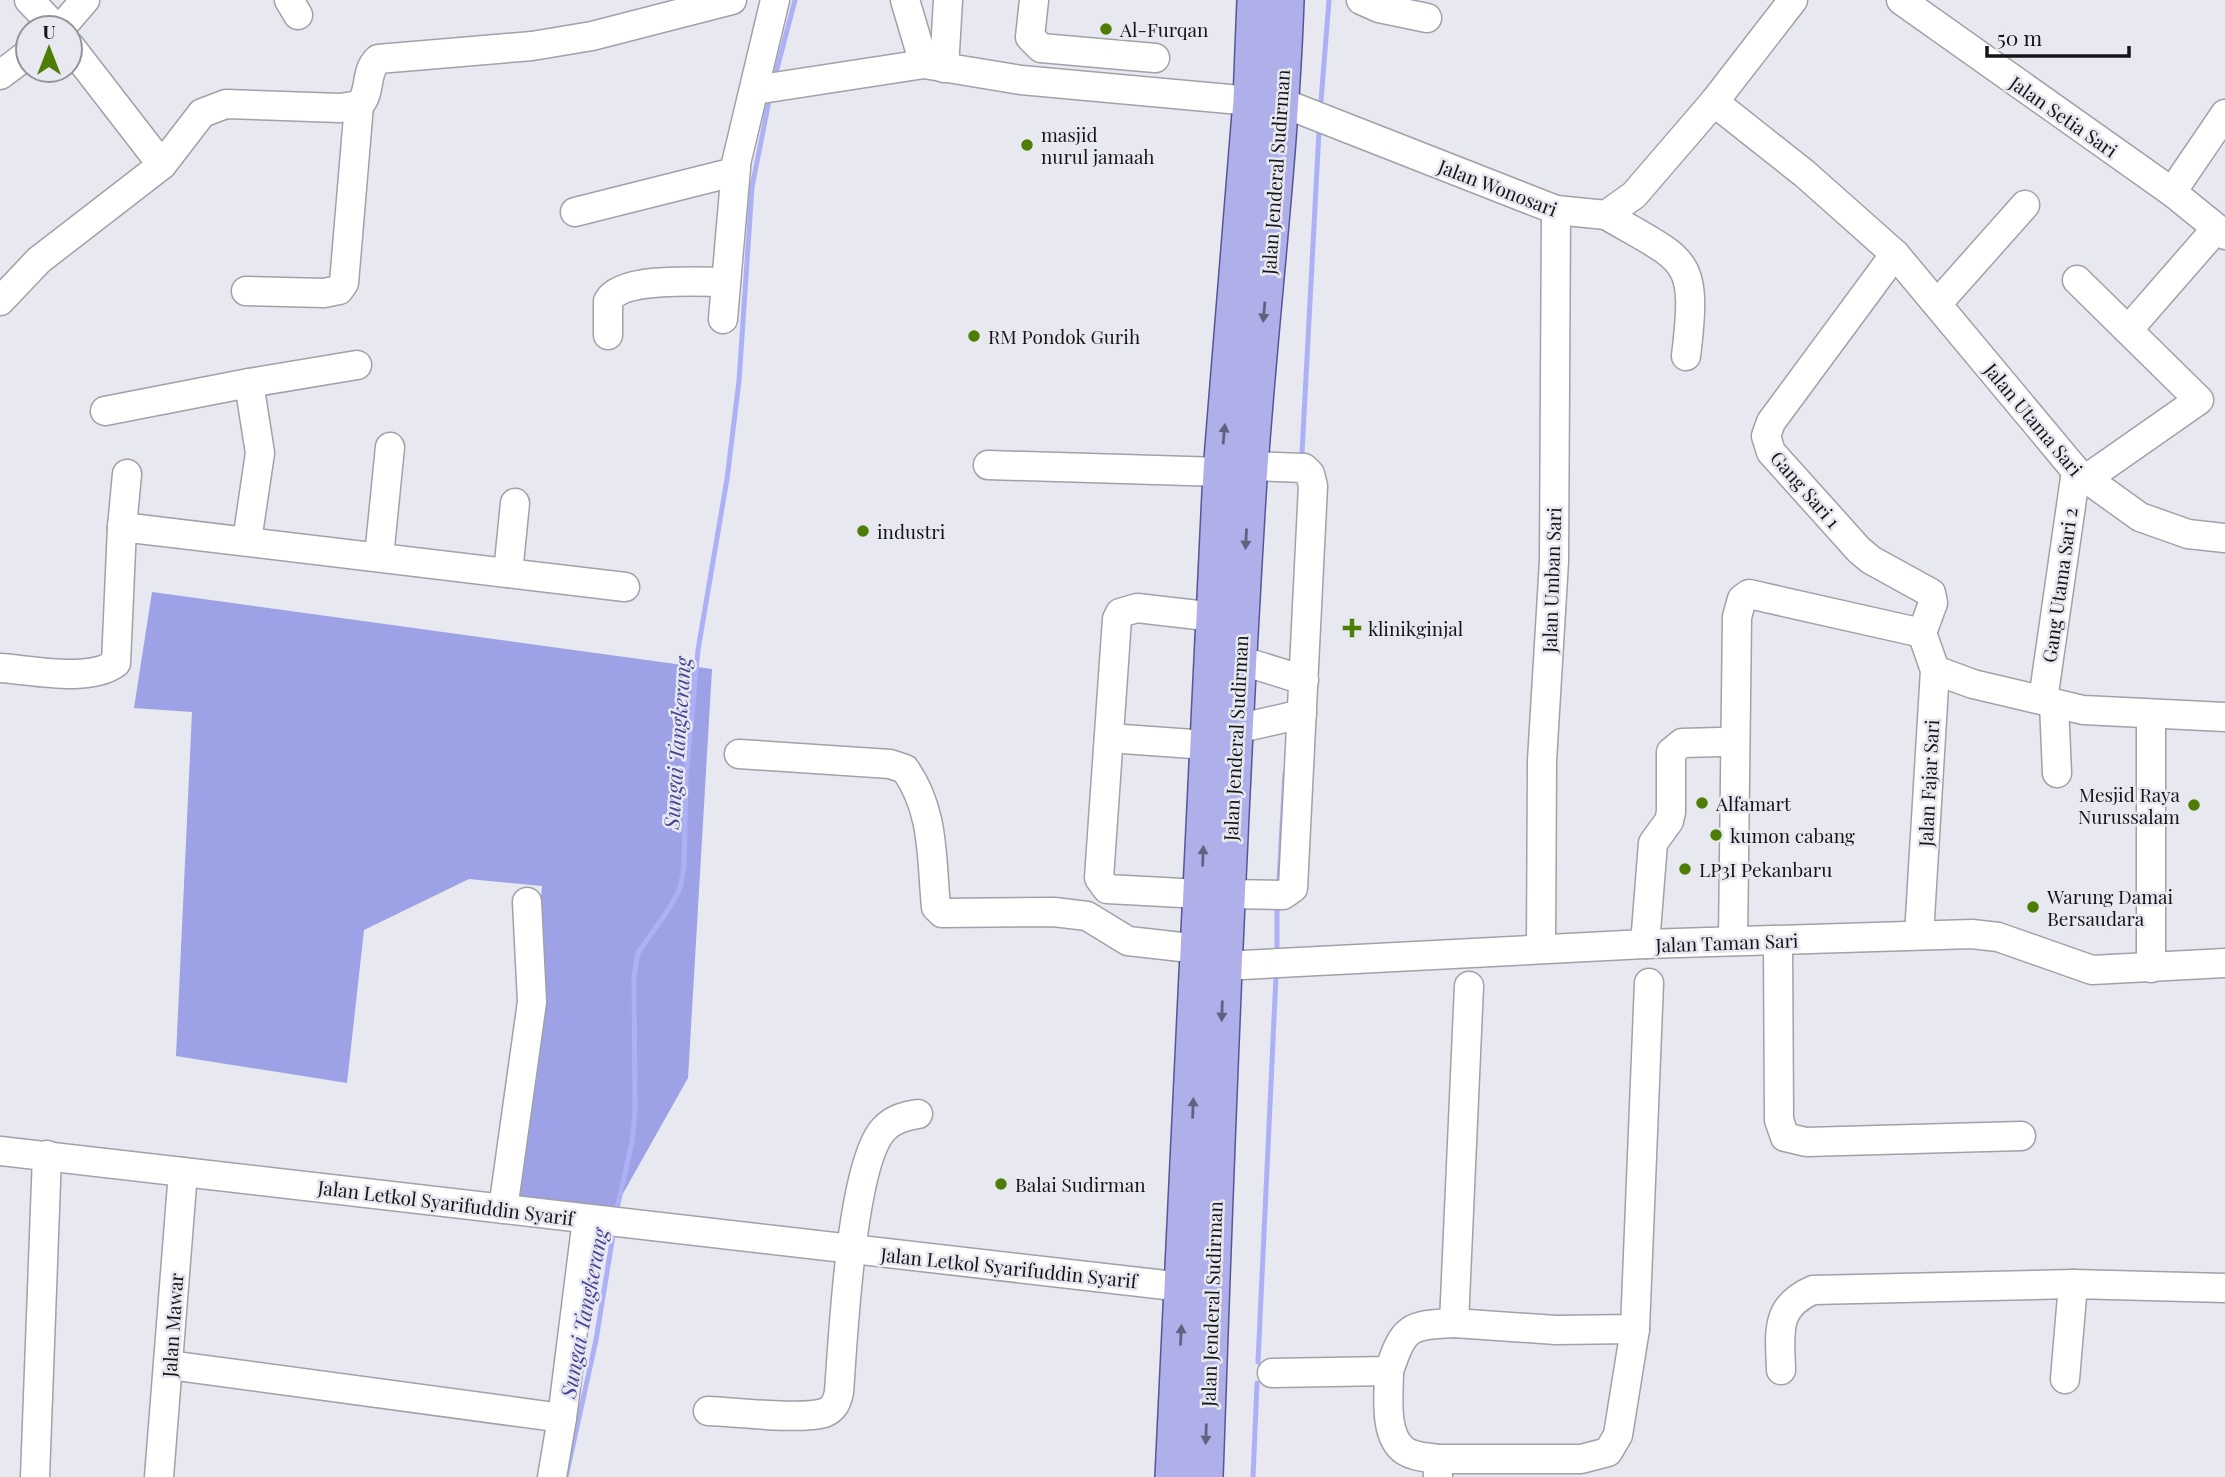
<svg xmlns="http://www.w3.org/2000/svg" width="2225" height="1477" viewBox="0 0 2225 1477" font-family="'Playfair Display',serif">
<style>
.forest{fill:#9da1e5}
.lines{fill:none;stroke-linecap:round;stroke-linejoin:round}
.stream{stroke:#acb1f6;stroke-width:5}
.minor-casing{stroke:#a0a1a9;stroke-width:31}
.major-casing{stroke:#565696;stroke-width:38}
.minor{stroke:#fff;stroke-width:28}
.major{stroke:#afafe9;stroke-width:35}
.oneway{fill:#626280}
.poi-dot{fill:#4e7d06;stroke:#e7e8f0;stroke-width:2.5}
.labels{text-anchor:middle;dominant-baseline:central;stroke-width:5;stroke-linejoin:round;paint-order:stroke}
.poi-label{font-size:19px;fill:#151518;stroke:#e7e8f0;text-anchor:start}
.street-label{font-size:19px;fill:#151518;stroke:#e7e8f0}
.water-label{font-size:21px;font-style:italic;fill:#474495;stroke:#e7e8f0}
</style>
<rect width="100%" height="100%" fill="#e7e8f0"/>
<!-- forest -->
<polygon class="forest" points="152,592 712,669 688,1078 612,1213 512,1200 542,886 469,879 364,930 347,1083 176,1056 192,712 134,708"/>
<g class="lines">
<!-- stream -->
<g class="stream">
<polyline points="774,80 795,0"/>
<polyline points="1321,101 1329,0"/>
<polyline points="1302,453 1319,131"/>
<polyline points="1279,880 1285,773"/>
<polyline points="1277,949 1277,911"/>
<polyline points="616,1213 632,1142 635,1112 634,977 638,953 670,907 680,888 684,867 686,775 698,650 727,479 739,381 752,187 770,96"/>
<polyline points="1258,1362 1276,976"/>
<polyline points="566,1477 596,1340 614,1229"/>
<polyline points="1253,1477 1257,1383"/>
</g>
<!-- minor casing -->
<g class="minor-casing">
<g id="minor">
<polyline points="29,0 56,28"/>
<polyline points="289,0 298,15"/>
<polyline points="905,0 924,64"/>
<polyline points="1034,0 1030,37 1041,48 1155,58"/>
<polyline points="1361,0 1379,8 1427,18"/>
<polyline points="1901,0 2172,192 2225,235"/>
<polyline points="61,28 85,0"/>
<polyline points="70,46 162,165"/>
<polyline points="944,68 948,0"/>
<polyline points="0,75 28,54"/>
<polyline points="755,90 924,64 1021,80 1251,101"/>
<polyline points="1714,102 1805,174 1895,254 2076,471 2140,517 2188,534 2225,538"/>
<polyline points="1283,103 1556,210 1606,215 1634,195 1714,102 1793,0"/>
<polyline points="2172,192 2225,114"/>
<polyline points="575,212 734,172 775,0"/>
<path d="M 1606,215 C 1688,263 1698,256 1686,356"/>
<polyline points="1895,254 1771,422 1766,436 1771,452 1859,550 1871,560 1931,593 1933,603 1922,633"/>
<polyline points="2077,280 2199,400 2086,479"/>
<path d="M 246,291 L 324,293 L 339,290 L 344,283 L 359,105 C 372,93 364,72 378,59 L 532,46 L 592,36 L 732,0"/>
<polyline points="0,301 39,260 162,165 202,113 226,104 340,108 359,105"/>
<polyline points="1938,303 2025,205"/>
<polyline points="723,319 736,168"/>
<polyline points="2128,330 2216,229"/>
<path d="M 608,335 L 608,301 C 622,276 699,282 726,282"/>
<polyline points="105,411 249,383"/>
<polyline points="988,465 1221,472"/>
<polyline points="122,527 127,474"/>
<polyline points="247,541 260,453 249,383 357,365"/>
<polyline points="379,557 390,447"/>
<polyline points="508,573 515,503"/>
<polyline points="1239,660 1304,680"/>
<path d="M 0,668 C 32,670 90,683 116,663 L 122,527 L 625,587"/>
<polyline points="1935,670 1973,684 2083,710 2225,717"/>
<polyline points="2043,700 2076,471"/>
<polyline points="2054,704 2057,773"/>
<polyline points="2151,714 2151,968"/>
<polyline points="1236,729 1302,714"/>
<polyline points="1109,738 1207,745"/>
<path d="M 739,754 L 890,764 L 905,769 C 935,812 931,857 936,907 L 942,913 L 1054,912 L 1087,916 L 1128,941 L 1199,949"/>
<polyline points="1201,894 1107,889 1099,878 1117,619 1120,613 1137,608 1215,617"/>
<polyline points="1227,894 1283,895 1293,888 1313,486 1310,474 1304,468 1251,466"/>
<polyline points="1919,935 1935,670 1922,633"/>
<polyline points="1733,941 1737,617 1742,599 1749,594 1922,633"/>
<polyline points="1778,941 1779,1120 1785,1137 1806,1142 2021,1136"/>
<polyline points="1645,944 1653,843 1669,821 1671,812 1671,752 1682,743 1720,742"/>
<polyline points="1541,949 1542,761 1554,561 1556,210"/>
<polyline points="1223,966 1645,944 1972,934 1998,937 2092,970 2225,963"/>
<polyline points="0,1151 1183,1287"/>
<polyline points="503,1209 532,1002 527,902"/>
<polyline points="1454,1323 1556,1330 1635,1329 1649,983"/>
<polyline points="169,1365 562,1418"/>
<path d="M 1781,1370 C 1780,1333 1774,1307 1813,1290 L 2073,1284 L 2225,1288"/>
<path d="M 1389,1371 C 1389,1394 1383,1436 1405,1451 C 1414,1457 1427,1457 1437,1459"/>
<path d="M 1272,1373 L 1389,1371 C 1404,1327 1408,1325 1454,1323 L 1469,986"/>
<polyline points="2065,1379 2073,1284"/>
<path d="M 708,1411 C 736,1412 800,1420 824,1413 C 834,1409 837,1402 839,1392 C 843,1340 851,1163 884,1129 C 893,1119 905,1116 918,1114"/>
<polyline points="35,1477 47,1155"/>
<polyline points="159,1477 183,1172"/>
<polyline points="552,1477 562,1418 587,1219"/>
<polyline points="1438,1477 1437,1459 1581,1459 1608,1452 1618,1435 1635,1329"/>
</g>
</g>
<!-- major casing -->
<g class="major-casing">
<g id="major">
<polyline points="1173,1477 1221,472 1251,101 1255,0"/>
<path d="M 1205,1477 C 1216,1155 1228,833 1247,511 C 1257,341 1280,171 1286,0"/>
</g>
</g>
<!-- minor -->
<use href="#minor" class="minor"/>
<!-- major -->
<use href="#major" class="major"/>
</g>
<!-- one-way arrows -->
<defs><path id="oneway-solid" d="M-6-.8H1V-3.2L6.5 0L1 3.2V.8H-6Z" transform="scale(1.75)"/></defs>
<g class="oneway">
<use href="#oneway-solid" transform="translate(1264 312) rotate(95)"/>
<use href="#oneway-solid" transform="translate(1224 434) rotate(-85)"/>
<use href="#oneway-solid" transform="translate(1246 539) rotate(93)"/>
<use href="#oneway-solid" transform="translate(1203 856) rotate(-88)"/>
<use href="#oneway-solid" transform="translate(1222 1011) rotate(92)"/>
<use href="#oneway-solid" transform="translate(1193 1108) rotate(-88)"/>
<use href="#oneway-solid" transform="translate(1181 1335) rotate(-87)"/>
<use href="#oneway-solid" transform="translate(1206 1434) rotate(92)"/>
</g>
<!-- markers -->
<g class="poi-dot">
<circle cx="1106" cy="29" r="7"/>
<circle cx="1027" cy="145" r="7"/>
<circle cx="974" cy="336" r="7"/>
<circle cx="863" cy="531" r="7"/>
<path d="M1348.5 617.5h7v7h7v7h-7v7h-7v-7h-7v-7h7z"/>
<circle cx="1702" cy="803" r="7"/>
<circle cx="2194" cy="805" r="7"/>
<circle cx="1716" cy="835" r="7"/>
<circle cx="1685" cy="869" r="7"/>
<circle cx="2033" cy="907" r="7"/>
<circle cx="1001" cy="1184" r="7"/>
</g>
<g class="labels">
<!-- poi labels -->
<g class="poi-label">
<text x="1120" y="29">Al-Furqan</text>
<text x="1041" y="134">masjid<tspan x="1041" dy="22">nurul jamaah</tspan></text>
<text x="988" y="336">RM Pondok Gurih</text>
<text x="877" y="531">industri</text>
<text x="1368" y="628">klinikginjal</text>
<text x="2180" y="794" text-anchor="end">Mesjid Raya<tspan x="2180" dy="22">Nurussalam</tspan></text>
<text x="1716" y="803">Alfamart</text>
<text x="1730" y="835">kumon cabang</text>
<text x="1699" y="869">LP3I Pekanbaru</text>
<text x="2047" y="896">Warung Damai<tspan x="2047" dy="22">Bersaudara</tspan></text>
<text x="1015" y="1184">Balai Sudirman</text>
</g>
<!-- street labels -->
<g class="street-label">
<text transform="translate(2064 116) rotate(35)">Jalan Setia Sari</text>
<text transform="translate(1275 172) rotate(-86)">Jalan Jenderal Sudirman</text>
<text transform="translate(1498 187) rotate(21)">Jalan Wonosari</text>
<text transform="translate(2034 419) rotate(50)">Jalan Utama Sari</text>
<text transform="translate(1806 489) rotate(49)">Gang Sari 1</text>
<text transform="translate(1551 580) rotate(-88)">Jalan Umban Sari</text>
<text transform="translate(2059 585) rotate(-82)">Gang Utama Sari 2</text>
<text transform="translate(1235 738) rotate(-87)">Jalan Jenderal Sudirman</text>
<text transform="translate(1928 783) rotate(-87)">Jalan Fajar Sari</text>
<text transform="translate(1727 942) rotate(-2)">Jalan Taman Sari</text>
<text transform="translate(446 1202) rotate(7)">Jalan Letkol Syarifuddin Syarif</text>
<text transform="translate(1009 1267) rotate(6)">Jalan Letkol Syarifuddin Syarif</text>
<text transform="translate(1211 1304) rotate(-88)">Jalan Jenderal Sudirman</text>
<text transform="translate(172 1325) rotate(-86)">Jalan Mawar</text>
</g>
<!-- water labels -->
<g class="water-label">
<text transform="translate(676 743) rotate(-86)">Sungai Tangkerang</text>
<text transform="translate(583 1313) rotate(-79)">Sungai Tangkerang</text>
</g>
</g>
<!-- north arrow -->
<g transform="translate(49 49)"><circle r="33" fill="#e7e8f0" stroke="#93949a" stroke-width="2"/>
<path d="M0-5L12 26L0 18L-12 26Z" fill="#4e7d06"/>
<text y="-10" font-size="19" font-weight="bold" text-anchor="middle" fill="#151518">U</text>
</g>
<!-- scale -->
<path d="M1987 46v10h142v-10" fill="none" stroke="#151518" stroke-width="3.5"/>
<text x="1997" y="46" font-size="21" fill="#151518" stroke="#e7e8f0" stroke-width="5" paint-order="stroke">50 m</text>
</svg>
